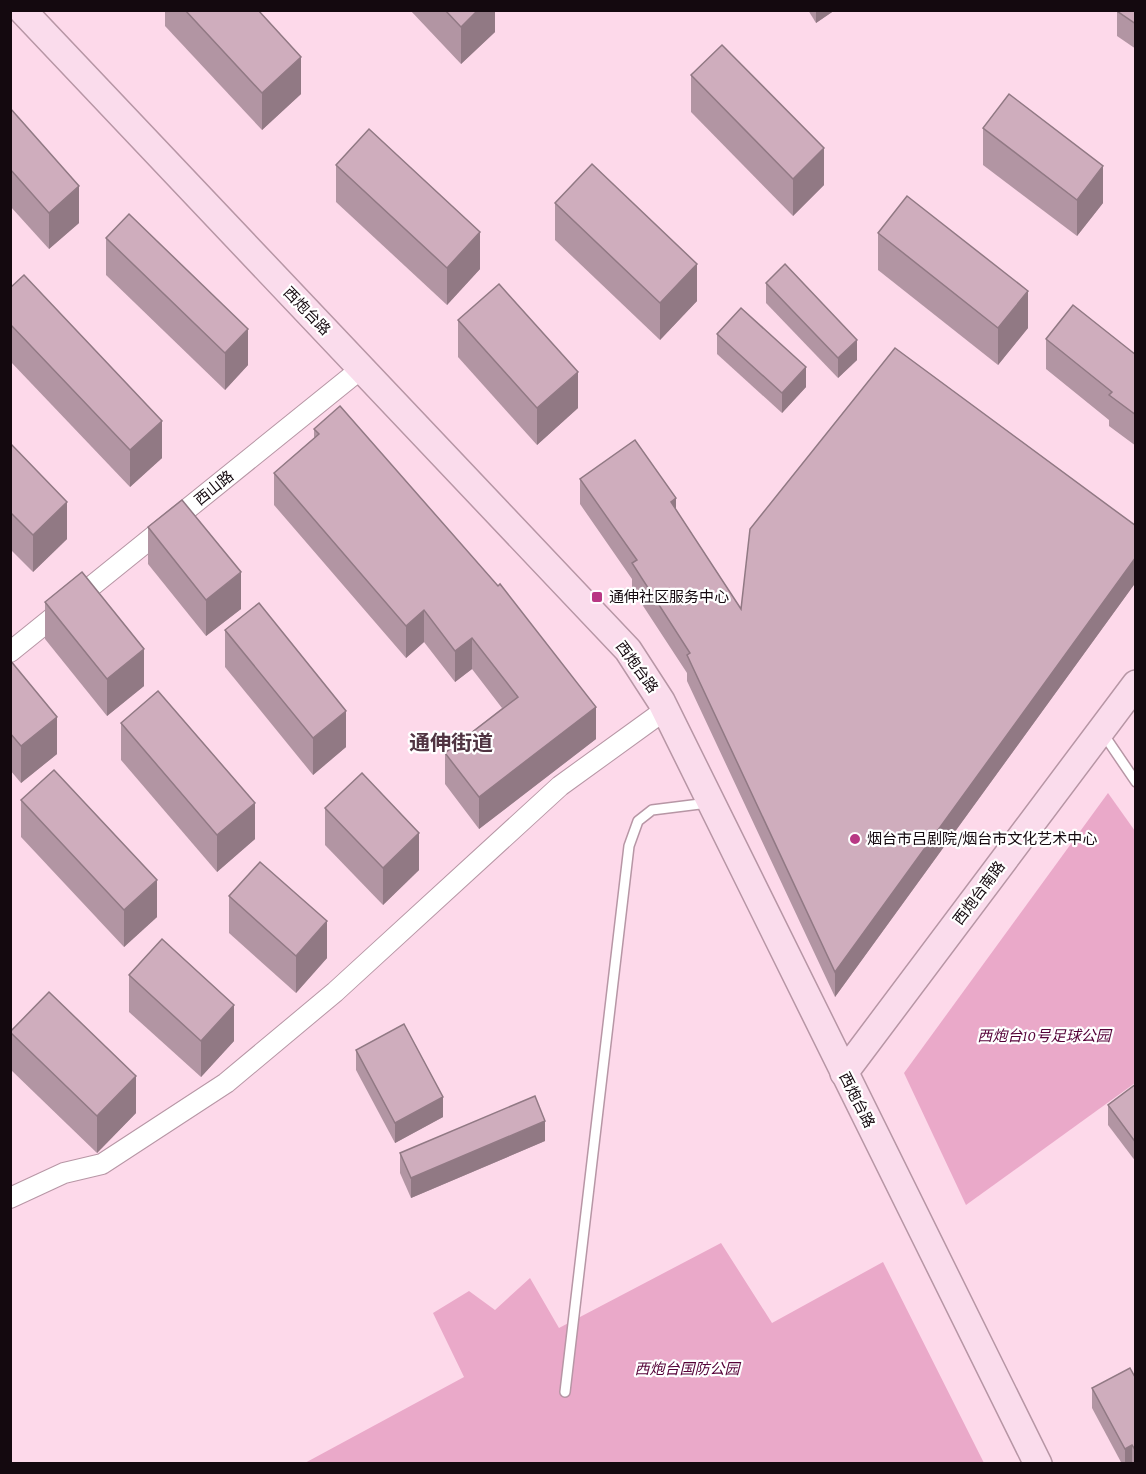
<svg xmlns="http://www.w3.org/2000/svg" width="1146" height="1474" viewBox="0 0 1146 1474" font-family="'Crimson Pro','Noto Sans SC',serif">
<style>
.green{fill:#eaa9c9}
.lines{fill:none;stroke-linecap:round;stroke-linejoin:round}
.lane-casing{stroke:#b796a5;stroke-width:12}
.street-casing{stroke:#b796a5;stroke-width:22}
.secondary-casing{stroke:#b796a5;stroke-width:30}
.lane{stroke:#fff;stroke-width:9}
.street{stroke:#fff;stroke-width:20}
.secondary{stroke:#fadcec;stroke-width:27}
.wall{fill:#b295a3}
.shaded-wall{fill:#917984}
.building{fill:#cfadbd;stroke:#917984;stroke-width:1.5}
.poi-dot{fill:#b83884;stroke:#fff;stroke-width:2}
.labels{text-anchor:middle;dominant-baseline:central;stroke-width:4.5;stroke-linejoin:round;paint-order:stroke}
.street-label{font-size:15px;fill:#14090f;stroke:#fff}
.poi-label{font-size:15px;fill:#14090f;stroke:#fff;text-anchor:start}
.park-label{font-size:15px;font-style:italic;fill:#540037;stroke:#fff}
.district-label{font-size:21px;font-weight:bold;fill:#503442;stroke:#fff}
</style>
<rect width="100%" height="100%" fill="#fdd9ea"/>
<!-- green -->
<g class="green">
<polygon points="1108,793 1135,831 1135,1083 966,1205 904,1073"/>
<polygon points="721,1243 772,1323 883,1262 984,1463 303,1464 464,1377 433,1313 469,1291 495,1310 530,1278 559,1328"/>
</g>
<g class="lines">
<!-- lane casing -->
<g class="lane-casing">
<g id="lane">
<polyline points="1102,732 1136,782"/>
<polyline points="565,1392 629,846 638,821 652,810 708,803"/>
</g>
</g>
<!-- street casing -->
<g class="street-casing">
<g id="street">
<polyline points="10,652 362,368"/>
<polyline points="10,1198 64,1173 102,1164 226,1083 335,992 560,786 665,710"/>
</g>
</g>
<!-- secondary casing -->
<g class="secondary-casing">
<g id="secondary">
<polyline points="22,10 628,650 661,701 1038,1464"/>
<polyline points="844,1073 1136,684"/>
</g>
</g>
<!-- lane -->
<use href="#lane" class="lane"/>
<!-- street -->
<use href="#street" class="street"/>
<!-- secondary -->
<use href="#secondary" class="secondary"/>
</g>
<!-- wall -->
<g class="wall">
<polygon points="165,10 258,10 301,94 262,130 165,26"/>
<polygon points="410,10 495,10 495,32 461,64"/>
<polygon points="808,10 835,10 816,23"/>
<polygon points="1136,10 1136,49 1117,36 1117,11"/>
<polygon points="691,75 824,185 793,216 691,112"/>
<polygon points="10,108 79,223 49,249 10,206"/>
<polygon points="983,128 1103,203 1077,236 983,165"/>
<polygon points="336,165 480,269 447,305 336,202"/>
<polygon points="555,203 697,301 660,340 555,240"/>
<polygon points="878,233 1028,328 998,365 878,270"/>
<polygon points="106,238 248,365 225,390 106,275"/>
<polygon points="766,283 857,360 838,378 766,303"/>
<polygon points="10,288 162,458 130,487 10,361"/>
<polygon points="458,320 578,408 537,445 458,357"/>
<polygon points="717,334 806,387 782,413 717,354"/>
<polygon points="1046,339 1136,355 1136,446 1109,426 1109,420 1046,369"/>
<polygon points="314,429 596,739 479,829 445,784 445,753 502,708 472,669 455,682 424,642 406,658 274,505 274,473 314,438"/>
<polygon points="10,443 67,539 33,572 10,549"/>
<polygon points="580,479 676,510 741,609 1136,526 1136,582 835,997 687,681 687,673 632,589 632,579 580,504"/>
<polygon points="148,527 241,609 206,636 148,564"/>
<polygon points="45,602 144,686 107,716 45,639"/>
<polygon points="225,630 346,747 313,775 225,667"/>
<polygon points="10,660 57,754 21,783 10,770"/>
<polygon points="121,723 255,839 217,872 121,760"/>
<polygon points="21,800 157,917 124,947 21,837"/>
<polygon points="325,808 419,870 383,905 325,845"/>
<polygon points="229,896 327,958 296,993 229,933"/>
<polygon points="129,975 234,1041 201,1077 129,1012"/>
<polygon points="10,1032 136,1113 97,1153 10,1069"/>
<polygon points="356,1050 443,1117 395,1143 356,1070"/>
<polygon points="1136,1084 1136,1162 1108,1125 1108,1105"/>
<polygon points="545,1141 411,1198 400,1173 400,1153"/>
<polygon points="1136,1379 1136,1464 1122,1464 1092,1408 1092,1388"/>
</g>
<!-- shaded-wall -->
<g class="shaded-wall">
<polygon points="478,10 495,10 495,32 461,64 461,27"/>
<polygon points="816,10 835,10 816,23"/>
<polygon points="301,57 301,94 262,130 262,93"/>
<polygon points="824,148 824,185 793,216 793,179"/>
<polygon points="1103,166 1103,203 1077,236 1077,200"/>
<polygon points="79,186 79,223 49,249 49,213"/>
<polygon points="480,232 480,269 447,305 447,268"/>
<polygon points="697,264 697,301 660,340 660,303"/>
<polygon points="1028,291 1028,328 998,365 998,328"/>
<polygon points="248,329 248,365 225,390 225,353"/>
<polygon points="857,340 857,360 838,378 838,358"/>
<polygon points="806,367 806,387 782,413 782,393"/>
<polygon points="578,372 578,408 537,445 537,408"/>
<polygon points="162,421 162,458 130,487 130,450"/>
<polygon points="676,498 676,524 671,502"/>
<polygon points="67,502 67,539 33,572 33,535"/>
<polygon points="1136,557 1136,582 835,997 835,972"/>
<polygon points="241,572 241,609 206,636 206,600"/>
<polygon points="424,610 424,642 406,658 406,626"/>
<polygon points="472,638 472,669 455,682 455,651"/>
<polygon points="144,649 144,686 107,716 107,679"/>
<polygon points="596,707 596,739 479,829 479,797"/>
<polygon points="346,711 346,747 313,775 313,738"/>
<polygon points="57,717 57,754 21,783 21,746"/>
<polygon points="255,803 255,839 217,872 217,835"/>
<polygon points="419,833 419,870 383,905 383,868"/>
<polygon points="157,880 157,917 124,947 124,910"/>
<polygon points="327,921 327,958 296,993 296,956"/>
<polygon points="234,1005 234,1041 201,1077 201,1041"/>
<polygon points="136,1076 136,1113 97,1153 97,1116"/>
<polygon points="443,1097 443,1117 395,1143 395,1123"/>
<polygon points="545,1121 545,1141 411,1198 411,1178"/>
<polygon points="1132,1445 1132,1464 1125,1464 1125,1449"/>
</g>
<!-- building -->
<g class="building">
<polygon points="185,10 258,10 301,57 262,93"/>
<polygon points="445,10 478,10 461,27"/>
<polygon points="1117,10 1136,10 1136,24 1117,11"/>
<polygon points="722,45 824,148 793,179 691,75"/>
<polygon points="1009,94 1103,166 1077,200 983,128"/>
<polygon points="10,108 79,186 49,213 10,169"/>
<polygon points="369,129 480,232 447,268 336,165"/>
<polygon points="592,164 697,264 660,303 555,203"/>
<polygon points="907,196 1028,291 998,328 878,233"/>
<polygon points="129,214 248,329 225,353 106,238"/>
<polygon points="785,264 857,340 838,358 766,283"/>
<polygon points="24,275 162,421 130,450 10,324 10,288"/>
<polygon points="499,284 578,372 537,408 458,320"/>
<polygon points="1073,305 1136,355 1136,415 1109,395 1112,392 1046,339"/>
<polygon points="741,308 806,367 782,393 717,334"/>
<polygon points="895,348 1136,526 1136,557 835,972 687,655 690,653 632,563 637,560 580,479 635,440 676,498 671,502 741,609 750,529"/>
<polygon points="340,406 498,586 500,584 596,707 479,797 445,753 518,697 472,638 455,651 424,610 406,626 274,473 319,434 314,429"/>
<polygon points="10,443 67,502 33,535 10,512"/>
<polygon points="182,500 241,572 206,600 148,527"/>
<polygon points="82,572 144,649 107,679 45,602"/>
<polygon points="259,603 346,711 313,738 225,630"/>
<polygon points="10,660 57,717 21,746 10,733"/>
<polygon points="158,691 255,803 217,835 121,723"/>
<polygon points="54,770 157,880 124,910 21,800"/>
<polygon points="362,773 419,833 383,868 325,808"/>
<polygon points="260,862 327,921 296,956 229,896"/>
<polygon points="162,939 234,1005 201,1041 129,975"/>
<polygon points="49,992 136,1076 97,1116 10,1032"/>
<polygon points="404,1024 443,1097 395,1123 356,1050"/>
<polygon points="1136,1084 1136,1143 1108,1105"/>
<polygon points="535,1096 545,1121 411,1178 400,1153"/>
<polygon points="1130,1368 1136,1379 1136,1451 1132,1445 1125,1449 1092,1388"/>
</g>
<!-- markers -->
<g class="poi-dot">
<rect x="591" y="591" width="12" height="12" rx="3"/>
<circle cx="855" cy="839" r="6"/>
</g>
<g class="labels">
<!-- street labels -->
<g class="street-label">
<text transform="translate(307 311) rotate(46)">西炮台路</text>
<text transform="translate(214 488) rotate(-39)">西山路</text>
<text transform="translate(637 667) rotate(54)">西炮台路</text>
<text transform="translate(979 893) rotate(-53)">西炮台南路</text>
<text transform="translate(857 1100) rotate(63)">西炮台路</text>
</g>
<!-- poi labels -->
<g class="poi-label">
<text x="609" y="597">通伸社区服务中心</text>
<text x="867" y="839">烟台市吕剧院/烟台市文化艺术中心</text>
</g>
<!-- park labels -->
<g class="park-label">
<text x="1044" y="1036">西炮台10号足球公园</text>
<text x="687" y="1369">西炮台国防公园</text>
</g>
<!-- district labels -->
<g class="district-label">
<text x="451" y="743">通伸街道</text>
</g>
</g>
<!-- border -->
<rect width="1146" height="1474" fill="none" stroke="#14090f" stroke-width="24"/>
</svg>
